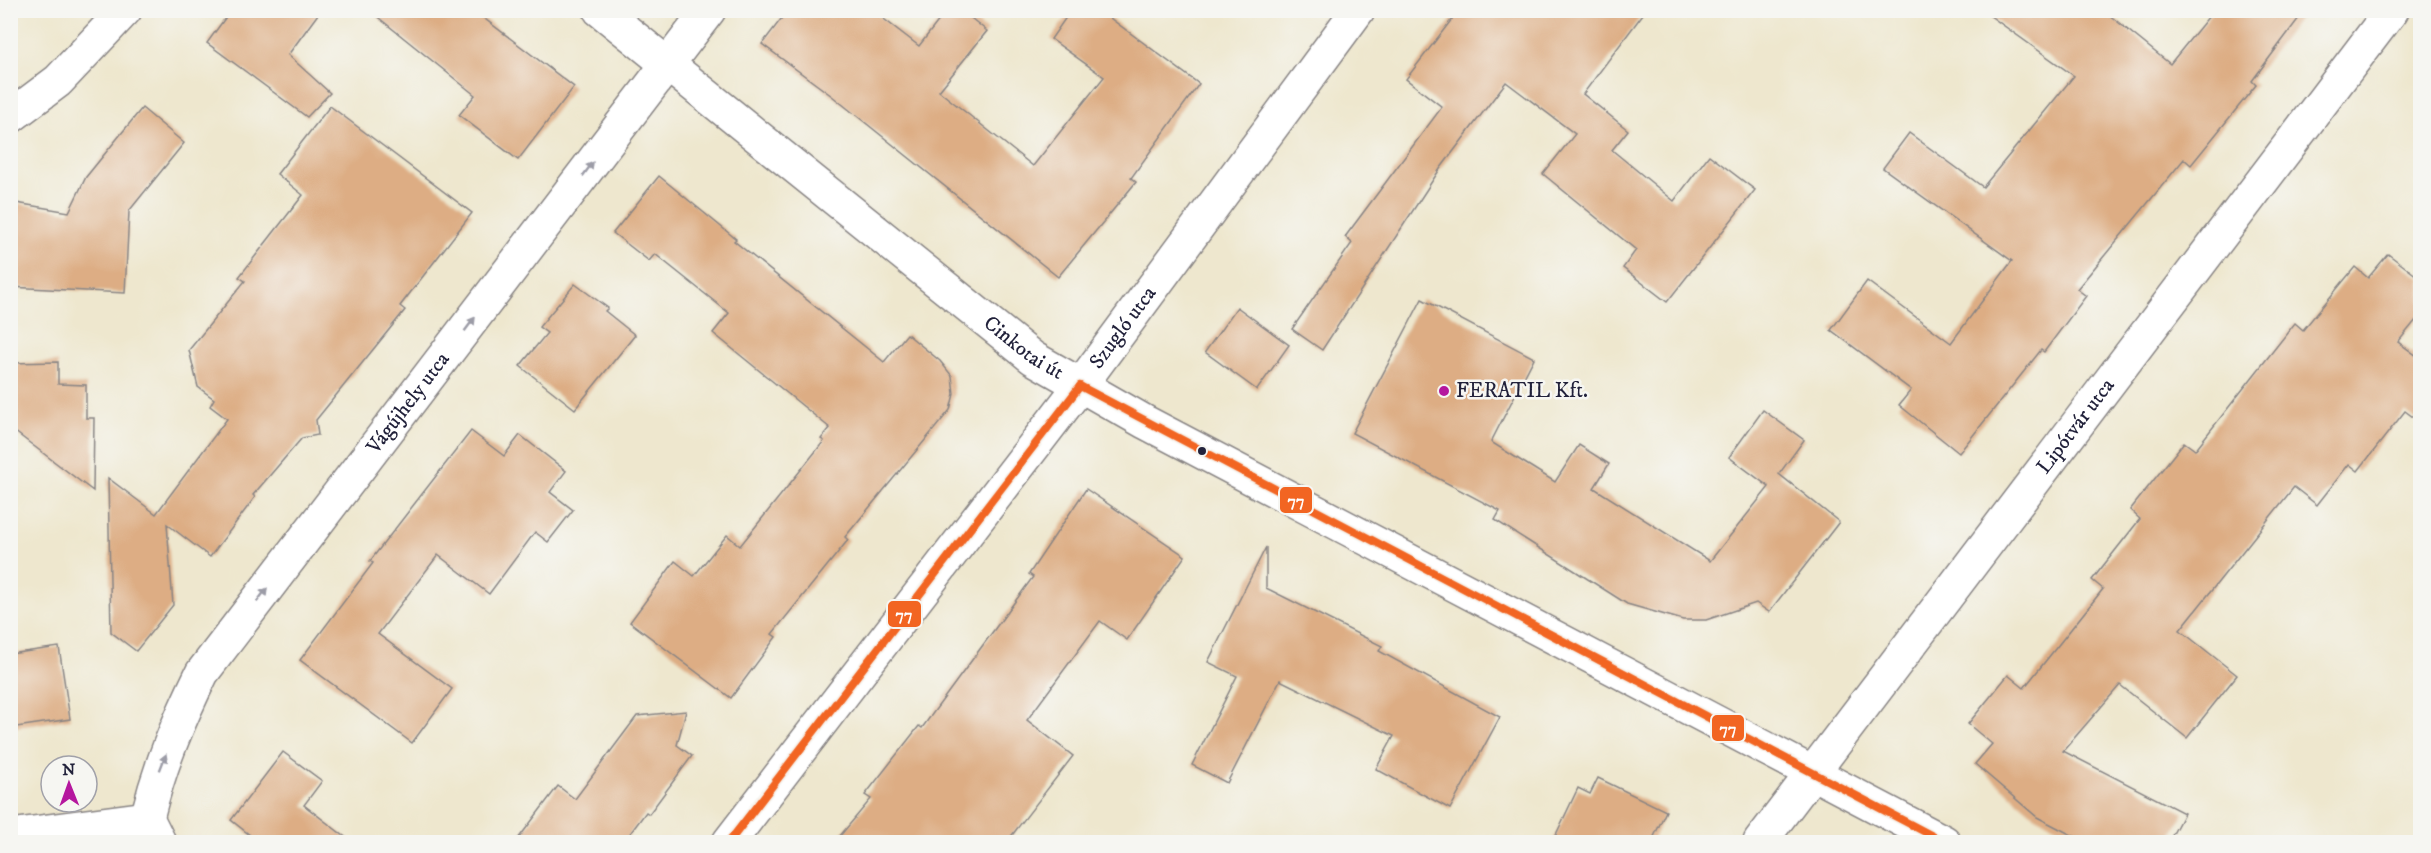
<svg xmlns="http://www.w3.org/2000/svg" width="2431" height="853" viewBox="0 0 2431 853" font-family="'IM FELL DW Pica',serif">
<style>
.building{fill:#ddad84}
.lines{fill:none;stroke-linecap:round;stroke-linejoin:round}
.street-casing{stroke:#888484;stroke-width:36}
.secondary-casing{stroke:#888484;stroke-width:36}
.street{stroke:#fff;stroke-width:33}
.secondary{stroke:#fff;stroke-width:33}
.bus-1-casing{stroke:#f6f6f2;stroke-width:12}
.bus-1{stroke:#f26522;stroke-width:8}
.oneway{fill:#9c9ca7}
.poi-dot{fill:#b5179e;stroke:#f6f6f2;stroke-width:2}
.bus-dot{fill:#22223b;stroke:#f6f6f2;stroke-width:2}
.labels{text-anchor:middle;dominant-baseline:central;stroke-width:5;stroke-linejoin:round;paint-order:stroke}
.street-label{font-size:21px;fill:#22223b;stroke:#f6f6f2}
.poi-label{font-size:21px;fill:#22223b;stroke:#f6f6f2;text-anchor:start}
.line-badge{stroke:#f6f6f2;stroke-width:2}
.badge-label{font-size:16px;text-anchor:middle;font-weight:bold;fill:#fff}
</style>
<rect width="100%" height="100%" fill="#f6f6f2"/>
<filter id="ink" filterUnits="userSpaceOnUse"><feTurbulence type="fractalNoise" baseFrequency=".0167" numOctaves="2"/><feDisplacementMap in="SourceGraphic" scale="12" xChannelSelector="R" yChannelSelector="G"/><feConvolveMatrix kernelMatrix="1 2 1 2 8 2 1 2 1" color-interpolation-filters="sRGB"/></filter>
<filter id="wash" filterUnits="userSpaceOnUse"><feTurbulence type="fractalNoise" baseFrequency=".008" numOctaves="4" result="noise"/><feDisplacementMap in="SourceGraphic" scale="24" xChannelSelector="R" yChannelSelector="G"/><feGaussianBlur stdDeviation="1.35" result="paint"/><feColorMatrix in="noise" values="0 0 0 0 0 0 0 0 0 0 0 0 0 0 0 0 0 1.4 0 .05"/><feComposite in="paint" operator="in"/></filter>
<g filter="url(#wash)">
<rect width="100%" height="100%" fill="#eee7ce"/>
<g id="blocks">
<!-- building -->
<g class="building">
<polygon points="231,10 321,10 288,55 330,93 307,117 207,43"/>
<polygon points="369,10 473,10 574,87 518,160 459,115 475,95"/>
<polygon points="788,10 872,10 919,46 947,10 961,10 987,31 939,91 1033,166 1104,77 1051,39 1071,10 1099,10 1199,84 1131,178 1136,182 1058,277 832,96 762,44"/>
<polygon points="1459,10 1646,10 1583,94 1628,130 1612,150 1674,201 1709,155 1755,190 1667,302 1623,268 1636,250 1543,174 1575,134 1506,82 1440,169 1322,350 1292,329 1352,243 1345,237 1442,107 1406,79"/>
<polygon points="1982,10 2103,10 2170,64 2214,10 2305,10 2252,81 2256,85 2191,165 2184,159 2077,289 2086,296 2044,352 2041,350 1959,453 1899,405 1911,390 1831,330 1867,281 1951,343 2012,261 1883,168 1909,133 1983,187 2074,76"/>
<polygon points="330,106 472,213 400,306 405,310 316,420 318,435 302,438 253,495 255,497 210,557 167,524 173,605 136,651 111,632 108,478 156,514 227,419 210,406 214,399 198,387 189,350 245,281 239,277 303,195 277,174"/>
<polygon points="142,108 184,143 129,211 125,293 10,287 10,202 69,212 86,177"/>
<polygon points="659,176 736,239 734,241 884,362 907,334 940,361 952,376 954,394 950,410 845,537 848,540 772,634 776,637 731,698 630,622 675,561 694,576 727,535 740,546 824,441 821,439 830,428 713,333 729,313 655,254 649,261 613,233"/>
<polygon points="2388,254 2421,279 2421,314 2398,342 2421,359 2421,423 2405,411 2358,471 2349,464 2317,505 2294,487 2180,630 2237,675 2187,738 2120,685 2063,751 2184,813 2168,843 2087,843 2037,817 1975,764 1992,744 1968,724 2008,675 2024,688 2103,589 2092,580 2140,519 2130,510 2184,442 2195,450 2295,323 2303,330 2355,267 2368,278"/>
<polygon points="575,284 608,308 605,311 635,335 575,409 520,366 547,333 539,327"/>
<polygon points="1422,299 1534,358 1491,442 1555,482 1579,445 1609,464 1594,488 1710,561 1769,487 1729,457 1763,410 1804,440 1779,474 1839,522 1769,612 1756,603 1706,620 1683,620 1627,604 1495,520 1500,511 1352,433"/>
<polygon points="1237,307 1289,345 1257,390 1205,352"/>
<polygon points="58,362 58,384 86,385 86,418 94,418 93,491 10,428 10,363"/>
<polygon points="471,431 504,456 520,435 566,471 550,492 573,510 548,542 535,532 489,594 438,555 378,634 452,689 412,743 300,660 373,563 370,561"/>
<polygon points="1086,489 1185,556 1127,640 1100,621 1027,720 1073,756 1006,843 834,843 871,799 865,795 919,726 922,728 1033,577 1029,574"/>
<polygon points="1266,547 1266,588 1382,646 1379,651 1500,717 1450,809 1376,769 1394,736 1280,680 1227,783 1192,765 1237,676 1208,662"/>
<polygon points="59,647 70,719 10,728 10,654"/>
<polygon points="686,711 677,745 692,756 649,814 646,812 623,843 515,843 558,786 575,799 637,716"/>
<polygon points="283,752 322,781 304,805 353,843 260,843 231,820"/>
<polygon points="1598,778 1666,811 1651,843 1552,843 1578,788 1590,794"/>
</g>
</g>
</g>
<g filter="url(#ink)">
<use href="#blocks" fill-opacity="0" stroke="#888484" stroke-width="1.5"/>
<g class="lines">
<!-- street casing -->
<g class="street-casing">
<g id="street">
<polyline points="10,117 58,81 125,10"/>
<path id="s1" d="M 147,818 C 160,765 178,722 202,673 L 709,10"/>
<polyline points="147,818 159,842"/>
<polyline points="10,836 147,818"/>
<path id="s2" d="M 1760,842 L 2392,10"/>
</g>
</g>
<!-- secondary casing -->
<g class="secondary-casing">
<g id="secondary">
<path id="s3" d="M 600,10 L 1033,358 L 1145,422 L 1944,842"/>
<path id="s4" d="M 729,842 L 1080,386 L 1358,10"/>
</g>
</g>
<!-- street -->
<use href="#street" class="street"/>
<!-- secondary -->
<use href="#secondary" class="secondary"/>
<!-- bus-1 casing -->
<g class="bus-1-casing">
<g id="bus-1">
<polyline points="1080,386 1944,842"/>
<polyline points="729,842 1080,386"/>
</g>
</g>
<!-- bus-1 -->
<use href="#bus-1" class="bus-1"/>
</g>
<!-- one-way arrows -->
<defs><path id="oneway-solid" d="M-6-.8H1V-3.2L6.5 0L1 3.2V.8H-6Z" transform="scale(1.5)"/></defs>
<g class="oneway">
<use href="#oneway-solid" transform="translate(588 169) rotate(-53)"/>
<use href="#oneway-solid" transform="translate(470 324) rotate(-53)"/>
<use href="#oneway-solid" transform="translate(262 595) rotate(-53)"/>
<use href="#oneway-solid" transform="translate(163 762) rotate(-69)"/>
</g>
</g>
<!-- markers -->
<circle class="poi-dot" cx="1444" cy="391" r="6"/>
<circle class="bus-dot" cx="1202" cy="451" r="5"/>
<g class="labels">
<!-- street labels -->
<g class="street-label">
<text stroke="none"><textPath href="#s4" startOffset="648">Szugló utca</textPath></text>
<text stroke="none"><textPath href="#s3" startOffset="542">Cinkotai út</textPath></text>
<text stroke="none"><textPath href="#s1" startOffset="495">Vágújhely utca</textPath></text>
<text stroke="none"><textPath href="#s2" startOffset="522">Lipótvár utca</textPath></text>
</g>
<!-- poi labels -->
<g class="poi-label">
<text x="1456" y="391">FERATIL Kft.</text>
</g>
</g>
<g class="line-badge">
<rect x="1279" y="486" width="34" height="28" rx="6" fill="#f26522"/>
<rect x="887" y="600" width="35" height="28" rx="6" fill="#f26522"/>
<rect x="1711" y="714" width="34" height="28" rx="6" fill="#f26522"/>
</g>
<g class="badge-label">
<text x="1296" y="506">77</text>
<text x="904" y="620">77</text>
<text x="1728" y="734">77</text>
</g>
<!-- margin -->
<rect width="2431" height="853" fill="none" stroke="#f6f6f2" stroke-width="36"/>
<!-- north arrow -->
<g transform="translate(69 784) rotate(359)"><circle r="28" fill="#f6f6f2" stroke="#a1a1a9" stroke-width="1.5"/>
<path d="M0-4.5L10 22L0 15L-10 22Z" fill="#b5179e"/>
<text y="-9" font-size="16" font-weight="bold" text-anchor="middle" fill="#22223b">N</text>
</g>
</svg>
